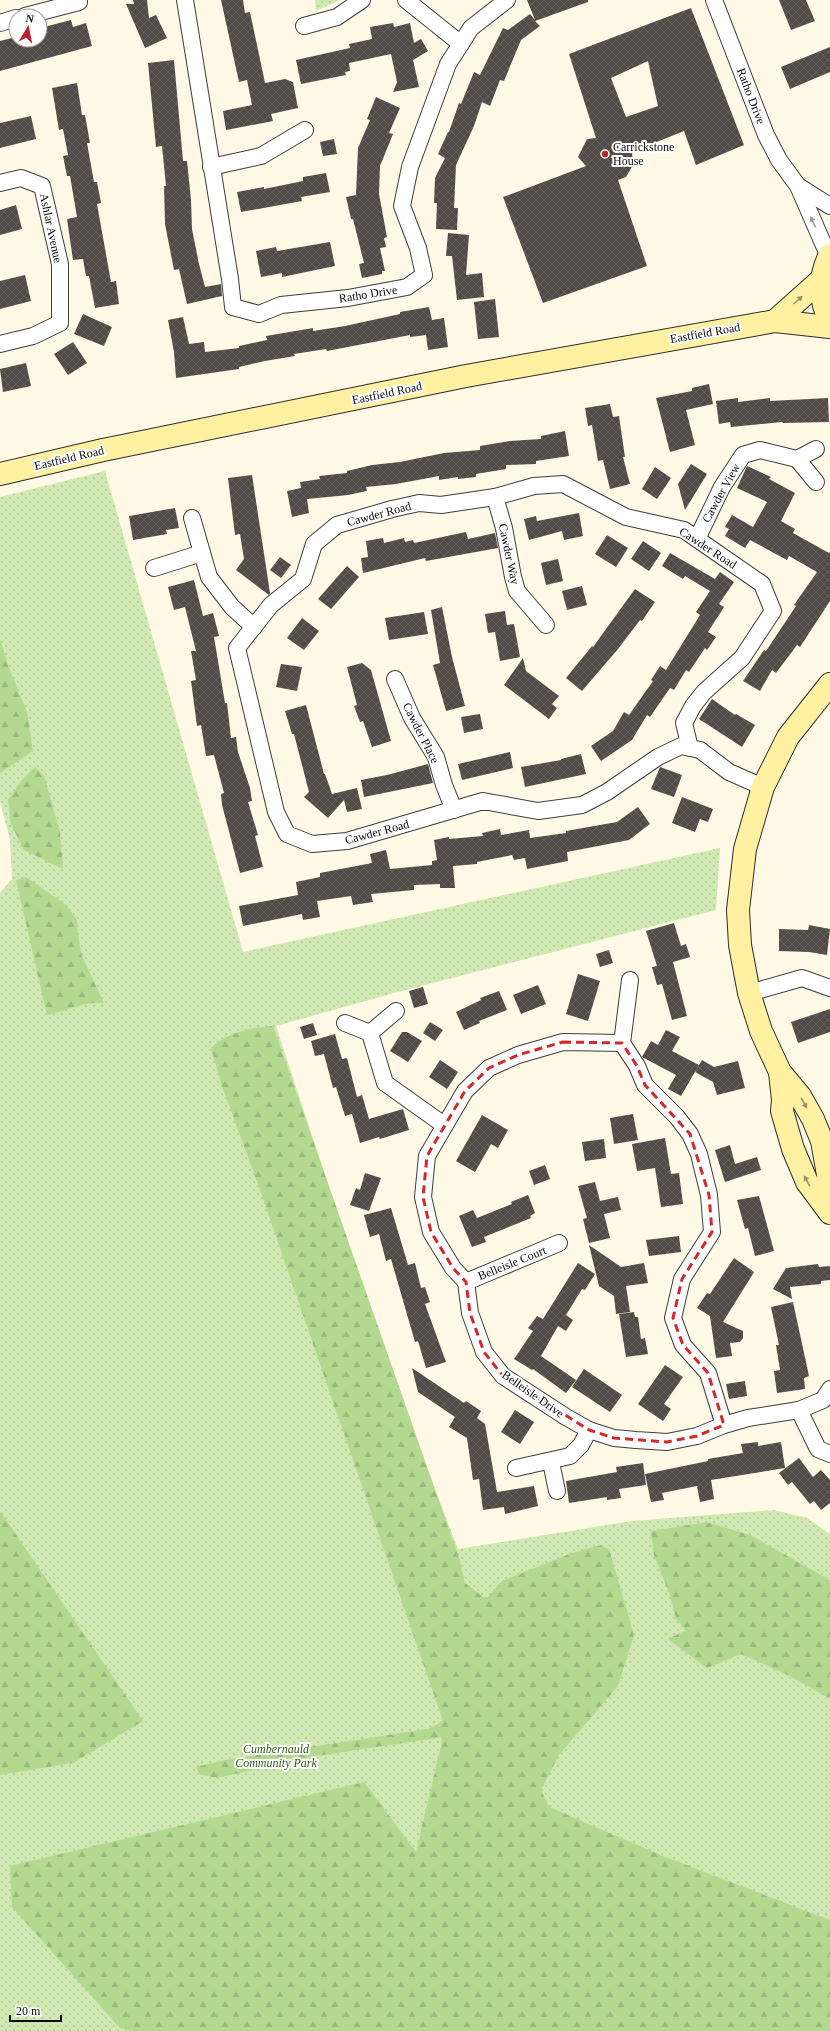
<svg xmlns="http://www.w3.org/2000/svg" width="830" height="2031" viewBox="0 0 830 2031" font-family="'Times New Roman',serif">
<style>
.green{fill:url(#green-dots)}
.forest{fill:url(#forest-firs)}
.building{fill:url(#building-cross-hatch);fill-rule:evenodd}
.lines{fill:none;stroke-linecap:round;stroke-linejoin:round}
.street-casing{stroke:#3d3d3d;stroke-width:18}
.secondary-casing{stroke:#2c2c2c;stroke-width:24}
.street{stroke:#fff;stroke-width:16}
.secondary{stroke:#fff1a1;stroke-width:22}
.oneway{fill:#9d9d9d}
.oneway2{fill:#9d9565}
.marked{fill:none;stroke:#d62828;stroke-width:3;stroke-dasharray:8 5;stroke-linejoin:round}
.poi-dot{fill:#b9222f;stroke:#fff;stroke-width:1.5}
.labels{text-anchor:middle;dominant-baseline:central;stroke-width:4;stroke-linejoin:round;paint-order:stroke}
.street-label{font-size:12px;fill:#0a0a0a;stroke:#fff}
.poi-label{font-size:12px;fill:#0a0a0a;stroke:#fff;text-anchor:start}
.park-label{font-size:12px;font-style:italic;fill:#2c601b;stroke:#fff}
</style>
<defs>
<pattern id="green-dots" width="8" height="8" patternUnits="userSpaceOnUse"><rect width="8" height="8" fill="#d0e8b1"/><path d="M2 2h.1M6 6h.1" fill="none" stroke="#b1c697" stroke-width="1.8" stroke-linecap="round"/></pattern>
<pattern id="forest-firs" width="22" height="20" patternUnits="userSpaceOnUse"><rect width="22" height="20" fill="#b3d991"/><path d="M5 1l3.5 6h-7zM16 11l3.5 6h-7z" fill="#99b97c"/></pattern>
<pattern id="building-cross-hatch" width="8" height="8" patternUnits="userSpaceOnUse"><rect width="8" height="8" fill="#524a46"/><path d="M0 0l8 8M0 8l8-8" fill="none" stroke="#66605c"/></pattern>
</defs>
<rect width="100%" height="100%" fill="#fff9e6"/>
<!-- green -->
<g class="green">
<polygon points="315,0 340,0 316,11"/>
<polygon points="105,471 243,952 720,848 716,910 394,993 276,1026 389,1369 458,1549 632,1521 774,1510 807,1518 830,1534 830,2031 0,2031 0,893 12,879 10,840 0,801 0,497"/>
</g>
<!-- forest -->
<g class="forest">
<polygon points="0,639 9,668 27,712 33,751 0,773"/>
<polygon points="35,767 44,776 60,832 63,869 24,850 11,824 8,800 22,780"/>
<polygon points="26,877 66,905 76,918 81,954 104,1003 89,1003 47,1015 16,880"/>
<path d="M 273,1026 L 460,1561 L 465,1583 L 486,1599 L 502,1581 L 572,1553 L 601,1545 L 609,1549 L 634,1635 L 618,1686 L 559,1755 L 541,1790 L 549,1807 L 663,1856 L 830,1920 L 830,2031 L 131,2031 L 120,2028 L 12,1907 L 10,1866 L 364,1782 L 416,1852 L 443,1737 L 317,1756 L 217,1778 L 199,1774 L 196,1767 L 225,1760 L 428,1729 L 443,1721 L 260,1190 L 222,1086 L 211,1048 C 229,1032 250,1028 273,1026 Z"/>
<polygon points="0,1511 143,1721 73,1763 0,1775"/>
<polygon points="706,1522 750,1535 830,1580 830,1699 790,1676 741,1654 707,1668 668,1639 686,1630 676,1619 670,1595 654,1555 651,1531"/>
</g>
<!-- building -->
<g class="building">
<polygon points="133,0 147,0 149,18 156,15 167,38 145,48 126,4 134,4"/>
<polygon points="221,0 243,0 245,13 250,12 265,83 285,79 293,82 298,108 271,114 273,121 226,130 223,111 252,105 247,80 239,82"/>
<polygon points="527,0 588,0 588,2 535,21 540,26 521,40 504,81 500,80 490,106 482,102 474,126 456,165 454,208 458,208 457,230 436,229 437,203 434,203 435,178 445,158 438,154 448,132 449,132 459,103 461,104 474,72 480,75 503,28 508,30 530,14 535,20"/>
<polygon points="779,0 806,0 815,21 791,30"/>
<path d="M 691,8 L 744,145 L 696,165 L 684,131 L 632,152 L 633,165 L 626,177 L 618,180 L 647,266 L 543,303 L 503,197 L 586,166 L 578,157 L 587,139 L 596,138 L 569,54 ZM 648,61 L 658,106 L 626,117 L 611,78 Z"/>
<polygon points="71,20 73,27 86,23 92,46 0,71 0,41 16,37 16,40 40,40 40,28"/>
<polygon points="393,23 394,27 410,23 414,43 421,39 428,51 413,60 419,87 393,92 397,82 391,54 349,63 350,71 345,72 346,75 301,84 296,60 350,48 349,44 372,39 370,27"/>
<polygon points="830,47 830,72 790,89 781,67"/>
<polygon points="174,60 183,161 187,161 191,200 192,229 199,264 205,287 221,284 222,296 187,304 179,269 174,270 165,224 164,186 166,186 162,146 156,147 148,63"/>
<polygon points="77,83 82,115 85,115 90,143 87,143 94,182 97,182 101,203 97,204 111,282 116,281 119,304 95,308 89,276 86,276 83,259 73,260 67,219 77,217 70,176 67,176 63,156 68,155 63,129 59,130 52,88"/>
<polygon points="376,97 400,108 389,133 393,134 380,166 379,194 387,237 384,238 386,247 380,248 385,271 382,271 382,274 362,278 359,264 364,263 353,219 351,219 346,197 356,195 358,148 370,120 367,119"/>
<polygon points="31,116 36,139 0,148 0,123"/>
<polygon points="334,139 337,154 323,156 320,142"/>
<polygon points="326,173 330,192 301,197 302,201 241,212 237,192 264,187 264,189 303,181 303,177"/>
<polygon points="16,205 22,229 0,235 0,210"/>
<polygon points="448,233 469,235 466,275 482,273 484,297 457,300 452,256 446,256"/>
<polygon points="330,242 335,266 282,277 282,273 261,277 256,251 276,247 277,251"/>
<polygon points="25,275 31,301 0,309 0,281"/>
<polygon points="495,299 499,337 478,339 474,302"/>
<polygon points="429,307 432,320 444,318 448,347 428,350 426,335 410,337 410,335 327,351 326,349 294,354 295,356 265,361 239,367 239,369 176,378 174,352 168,320 183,317 189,344 204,342 205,352 239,348 239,346 267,340 266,336 313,328 313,331 345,326 400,314 400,312"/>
<polygon points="83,314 112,327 104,346 74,334"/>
<polygon points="73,342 87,363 68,375 54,354"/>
<polygon points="26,363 31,386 3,392 0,369"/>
<polygon points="709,384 713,404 686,410 695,445 670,452 656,398 692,391 692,388"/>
<polygon points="738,398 738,402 770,398 770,401 828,398 829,422 783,423 782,422 731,427 730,422 719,424 716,401"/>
<polygon points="610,404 613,417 619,416 625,457 623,457 630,484 610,489 603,460 598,461 592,425 588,426 585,408"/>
<polygon points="565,431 569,456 536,461 536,464 506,465 506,469 476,474 476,477 458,479 458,477 439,480 439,476 396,484 366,487 367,491 348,495 307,499 309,513 292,517 287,491 301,488 300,482 320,479 319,476 347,473 347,471 372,465 400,462 444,453 480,450 480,446 510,441 541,439 541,436"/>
<polygon points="691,464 707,474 685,510 678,484"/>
<polygon points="747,466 771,477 769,479 795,493 781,521 795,529 793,533 829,553 830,552 830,601 800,647 797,645 776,673 772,670 760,691 743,681 764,650 766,651 796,606 794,605 817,572 789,556 787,560 750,540 745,548 725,536 729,529 725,527 732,515 753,527 767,502 737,488"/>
<polygon points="655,467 671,478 657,499 642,489"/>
<polygon points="252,475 270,593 269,595 236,570 244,559 240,534 235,535 228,478"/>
<polygon points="175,508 179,528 166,530 167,534 133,540 129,516"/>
<polygon points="579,513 583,536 564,540 562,531 529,540 524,519 536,516 537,521"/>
<polygon points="466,532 468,539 495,533 498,548 426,561 425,558 363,573 361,558 368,557 366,541 383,538 384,543 404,538 405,542 413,540 414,543"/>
<polygon points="607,535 628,548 616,567 595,554"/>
<polygon points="643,541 661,553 649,571 631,559"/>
<polygon points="670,553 715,579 720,572 734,582 719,604 724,607 708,632 716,637 707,650 705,648 689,672 686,670 674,690 670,688 650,717 647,715 632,740 601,761 591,746 613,731 624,712 629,715 653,681 651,680 660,666 666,670 700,615 696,612 710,591 685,576 683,579 662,566"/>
<polygon points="280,557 291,565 281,578 270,570"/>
<polygon points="558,559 563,581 546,585 541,563"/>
<polygon points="347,566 359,577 331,609 318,599"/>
<polygon points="194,580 203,616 213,613 219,636 214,637 225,703 227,703 231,738 236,737 238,752 250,788 252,801 248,802 258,835 255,836 263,867 240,873 222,805 221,794 224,793 214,755 206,756 201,725 197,726 191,681 196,680 191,651 196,651 185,607 174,610 168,587"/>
<polygon points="582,586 587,605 567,610 562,591"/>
<polygon points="635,589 655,602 642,621 640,620 618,649 582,691 566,678 592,646 593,647"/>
<polygon points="442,607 452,657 465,706 446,711 433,665 440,663 431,610"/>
<polygon points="505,611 507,625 514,624 520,657 500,661 495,632 488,633 485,614"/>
<polygon points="424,612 428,634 389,640 385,618"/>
<polygon points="302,618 319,631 304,650 287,638"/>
<polygon points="523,658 526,671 559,696 552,704 557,708 549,719 504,685"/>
<polygon points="362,663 371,670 391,741 372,747 363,721 360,722 354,706 357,705 347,667"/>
<polygon points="281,664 302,667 297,691 276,687"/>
<polygon points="712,699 735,715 736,714 755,725 742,747 699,719"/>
<polygon points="306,705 324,774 325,774 332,794 357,788 362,809 347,812 344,800 328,818 304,797 309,792 294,734 292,734 285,711"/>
<polygon points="480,714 483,729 464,733 461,717"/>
<polygon points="510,752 513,768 462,780 458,764"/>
<polygon points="581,754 586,774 525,787 521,767 561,760 561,759"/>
<polygon points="428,764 433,783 364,797 361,780 387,775"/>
<polygon points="660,767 682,775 674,797 651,789"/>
<polygon points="682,797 713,809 708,822 700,819 695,832 672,823"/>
<polygon points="638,807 650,824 629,840 567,852 568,861 527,869 525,858 514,860 512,855 477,862 477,864 453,866 455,888 440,888 440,884 414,885 414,890 371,894 373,902 353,905 351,896 317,901 320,917 303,920 302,914 243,926 239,906 298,895 296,882 320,877 320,873 372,863 370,854 386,850 390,869 432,865 432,861 437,860 434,840 449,837 449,839 483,836 482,833 500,829 501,835 529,830 530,838 566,833 566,831 617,822"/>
<polygon points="674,923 681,946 686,944 690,957 673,962 687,1016 672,1020 662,984 657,985 652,967 657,966 646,931"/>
<polygon points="809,925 830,929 827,955 809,952 779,951 779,929 808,930"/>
<polygon points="609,950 613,963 600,967 596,954"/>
<polygon points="578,974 600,981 588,1021 566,1014"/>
<polygon points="538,985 546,1004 521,1014 513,995"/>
<polygon points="423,987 428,1004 414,1008 409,991"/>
<polygon points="499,991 507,1010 479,1021 480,1023 464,1030 456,1012 481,1000 480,998"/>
<polygon points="830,1009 830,1032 798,1043 791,1022"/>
<polygon points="430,1022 443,1030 435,1041 423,1033"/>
<polygon points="313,1023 317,1035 304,1039 300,1027"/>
<polygon points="666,1030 680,1037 672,1051 699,1065 681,1096 668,1089 676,1075 642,1057 651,1041 658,1045"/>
<polygon points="402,1032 407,1032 422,1041 408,1062 390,1051"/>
<polygon points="335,1034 342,1059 347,1058 357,1097 362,1095 369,1119 403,1109 409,1130 380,1139 379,1137 360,1143 352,1114 345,1116 336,1087 333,1088 324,1054 315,1056 311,1041"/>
<polygon points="440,1060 458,1072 447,1089 429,1077"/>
<polygon points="702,1060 714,1067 738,1061 745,1088 717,1095 713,1082 695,1072"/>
<polygon points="633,1114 638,1140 614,1144 610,1118"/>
<polygon points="482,1115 508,1130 498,1148 491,1144 475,1172 456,1161"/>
<polygon points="665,1138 671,1174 679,1173 683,1204 661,1207 655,1168 637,1171 632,1144"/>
<polygon points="604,1139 606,1158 585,1161 582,1142"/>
<polygon points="730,1145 735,1164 757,1157 761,1170 725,1182 715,1150"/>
<polygon points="545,1165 550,1179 534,1185 529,1171"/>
<polygon points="365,1173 381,1178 369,1211 350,1205 356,1188 360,1190"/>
<polygon points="595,1182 600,1201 618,1197 621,1210 604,1214 610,1238 589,1243 583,1219 587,1218 578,1186"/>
<polygon points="528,1195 535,1213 530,1216 531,1218 484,1237 486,1242 472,1247 459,1216 473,1210 477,1218 512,1204 511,1202"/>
<polygon points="759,1196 774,1251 755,1256 748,1228 745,1229 737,1200"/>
<polygon points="391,1208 408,1265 415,1263 421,1288 425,1287 430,1302 425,1304 446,1362 426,1368 418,1341 415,1342 391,1259 386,1261 379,1234 370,1237 364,1215"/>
<polygon points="679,1236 681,1252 649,1256 646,1240"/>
<polygon points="589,1245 621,1267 644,1263 648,1283 626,1286 630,1312 616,1314 614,1296 599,1286"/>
<polygon points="734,1258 754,1272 723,1322 743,1331 743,1338 740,1342 730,1343 732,1356 716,1358 710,1316 697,1308 707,1293 710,1294"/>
<polygon points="578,1263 595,1274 585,1290 582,1289 566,1315 573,1320 566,1331 558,1326 541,1356 576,1380 566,1393 533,1369 532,1370 514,1359 533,1331 528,1328 537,1316 543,1319"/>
<polygon points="818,1264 819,1267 830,1266 830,1280 821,1281 821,1284 790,1287 792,1299 773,1289 786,1268"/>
<polygon points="793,1302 809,1376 804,1378 805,1389 777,1393 774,1371 780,1370 776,1345 779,1345 771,1307"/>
<polygon points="634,1312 635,1317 638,1317 641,1339 645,1338 648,1354 626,1357 619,1314"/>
<polygon points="665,1365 683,1377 664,1404 671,1409 663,1421 638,1404"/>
<polygon points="412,1368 464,1403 466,1401 481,1411 477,1418 485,1424 497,1492 534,1486 538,1506 505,1514 504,1507 483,1510 479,1479 473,1480 467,1438 449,1427 455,1417 418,1392"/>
<polygon points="584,1369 622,1395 610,1412 572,1387"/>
<polygon points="745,1381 747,1396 729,1399 726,1384"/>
<polygon points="515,1410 534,1422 520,1444 501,1432"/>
<polygon points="758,1442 758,1446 781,1442 785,1468 711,1480 714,1499 700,1502 697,1486 662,1493 664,1500 651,1502 645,1474 708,1461 708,1459 743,1453 741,1444"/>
<polygon points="799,1458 813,1477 821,1470 830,1480 830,1503 821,1510 814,1501 810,1504 792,1482 788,1485 779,1473"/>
<polygon points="643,1463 646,1485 619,1489 621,1498 607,1500 607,1497 569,1503 566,1481 617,1472 616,1467"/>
</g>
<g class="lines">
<!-- street casing -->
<g class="street-casing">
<g id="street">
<polyline points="185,0 230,279 233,307 259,314 281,305 348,298 407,287 424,275 418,248 402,206 410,167 448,64 471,28 507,0"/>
<polyline points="406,0 461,44"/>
<polyline points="714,0 766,135 779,160 798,186 829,257"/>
<polyline points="25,16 79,2"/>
<polyline points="0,23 16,18"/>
<polyline points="304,26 337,17 362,0"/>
<polyline points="211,167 261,156 305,130"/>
<polyline points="0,183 21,178 42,186 60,264 60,323 33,336 0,344"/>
<polyline points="798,186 830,206"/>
<polyline points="816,482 797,459 816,449"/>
<polyline points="495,497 504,528 513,577 517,591 546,625"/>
<polyline points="192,518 209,577 232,607 254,627"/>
<polyline points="697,539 722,487 743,455 760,450 797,459"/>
<polyline points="154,568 202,553"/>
<polyline points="395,679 412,718 436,757 444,785 454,810"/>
<polyline points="690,748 684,723 693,706 704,692 742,658 773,611 762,584 684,530 626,517 563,484 534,486 495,497 441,505 419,503 392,509 337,525 314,544 303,579 271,605 237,648 276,812 287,834 312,844 347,841 483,801 538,811 582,805 607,792 658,757 681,746 700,750 729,772 763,787"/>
<polyline points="749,993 802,978 830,988"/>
<polyline points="345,1023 370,1033 385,1083 444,1125"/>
<polyline points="370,1033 396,1011"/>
<polyline points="622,1043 630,980"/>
<polyline points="466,1282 559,1243"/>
<polyline points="799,1410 818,1449 830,1454"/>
<polyline points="724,1425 708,1373 683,1345 673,1318 682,1279 712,1232 709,1195 699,1154 690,1134 677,1117 645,1085 637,1066 622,1043 563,1042 518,1055 489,1068 465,1091 427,1156 423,1197 431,1232 453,1268 466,1282 470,1313 484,1352 503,1376 566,1417 589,1430 614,1438 636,1440 667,1442 697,1436 724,1425 748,1418 799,1410 823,1400 830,1389"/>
<polyline points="551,1462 557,1491"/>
<polyline points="516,1468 570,1456 581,1445 589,1430"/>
</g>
</g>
<!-- secondary casing -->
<g class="secondary-casing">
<g id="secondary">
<path d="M 830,255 C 819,275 819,301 830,320"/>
<polyline points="775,321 822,279"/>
<polyline points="0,474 103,450 466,376 775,321 830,327"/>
<polyline points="830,684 788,737 763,787 745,849 738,910 740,945 749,993 761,1031 780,1072 800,1096 813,1119 822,1141 830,1186"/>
<polyline points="780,1072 783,1100 782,1111 793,1149 807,1182 830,1213"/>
</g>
</g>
<!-- street -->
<use href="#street" class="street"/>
<!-- secondary -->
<use href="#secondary" class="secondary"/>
</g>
<!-- one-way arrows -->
<defs><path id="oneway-solid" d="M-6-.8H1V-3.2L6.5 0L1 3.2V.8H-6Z"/></defs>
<use class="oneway" href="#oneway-solid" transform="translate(813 222) rotate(-114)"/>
<g class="oneway2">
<use href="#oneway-solid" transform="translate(798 300) rotate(-42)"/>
<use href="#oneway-solid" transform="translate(804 1103) rotate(61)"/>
<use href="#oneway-solid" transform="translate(807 1181) rotate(-119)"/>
</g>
<!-- marked area -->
<path class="marked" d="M 563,1042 L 622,1043 L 637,1066 L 645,1085 L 690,1134 L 709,1195 L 712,1232 L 682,1279 L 673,1318 L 683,1345 L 708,1373 L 724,1425 L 697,1436 L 667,1442 L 614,1438 L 589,1430 L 503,1376 L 484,1352 L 470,1313 L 466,1282 L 453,1268 L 431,1232 L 423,1197 L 427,1156 L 465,1091 L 489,1068 L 518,1055 Z"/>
<!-- markers -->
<circle class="poi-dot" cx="605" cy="154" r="4"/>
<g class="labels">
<!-- street labels -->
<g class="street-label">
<text transform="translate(751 96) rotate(69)">Ratho Drive</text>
<text transform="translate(51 228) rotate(78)">Ashlar Avenue</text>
<text transform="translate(368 294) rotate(-9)">Ratho Drive</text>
<text transform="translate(705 333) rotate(-10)">Eastfield Road</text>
<text transform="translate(387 393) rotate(-12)">Eastfield Road</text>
<text transform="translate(69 458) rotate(-13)">Eastfield Road</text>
<text transform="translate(721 493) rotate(-61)">Cawder View</text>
<text transform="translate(379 514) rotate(-15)">Cawder Road</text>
<text transform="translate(708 548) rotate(33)">Cawder Road</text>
<text transform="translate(509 554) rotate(78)">Cawder Way</text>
<text transform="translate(421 733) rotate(63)">Cawder Place</text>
<text transform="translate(377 832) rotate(-15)">Cawder Road</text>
<text transform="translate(512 1263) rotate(-22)">Belleisle Court</text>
<text transform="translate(533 1394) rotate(35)">Belleisle Drive</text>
</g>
<!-- poi labels -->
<g class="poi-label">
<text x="613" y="147">Carrickstone<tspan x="613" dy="14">House</tspan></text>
</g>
<!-- park labels -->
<g class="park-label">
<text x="276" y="1749">Cumbernauld<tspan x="276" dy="14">Community Park</tspan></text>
</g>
</g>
<!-- north arrow -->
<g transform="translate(28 28) rotate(10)"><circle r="19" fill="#ffffff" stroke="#9d9d9d"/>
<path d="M0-3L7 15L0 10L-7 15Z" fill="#b9222f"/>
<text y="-6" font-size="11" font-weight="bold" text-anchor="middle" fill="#0a0a0a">N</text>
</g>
<!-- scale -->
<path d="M10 2015v6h51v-6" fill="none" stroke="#0a0a0a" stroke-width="2"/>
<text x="16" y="2015" font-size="12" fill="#0a0a0a" stroke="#ffffff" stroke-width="3" paint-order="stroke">20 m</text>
</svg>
